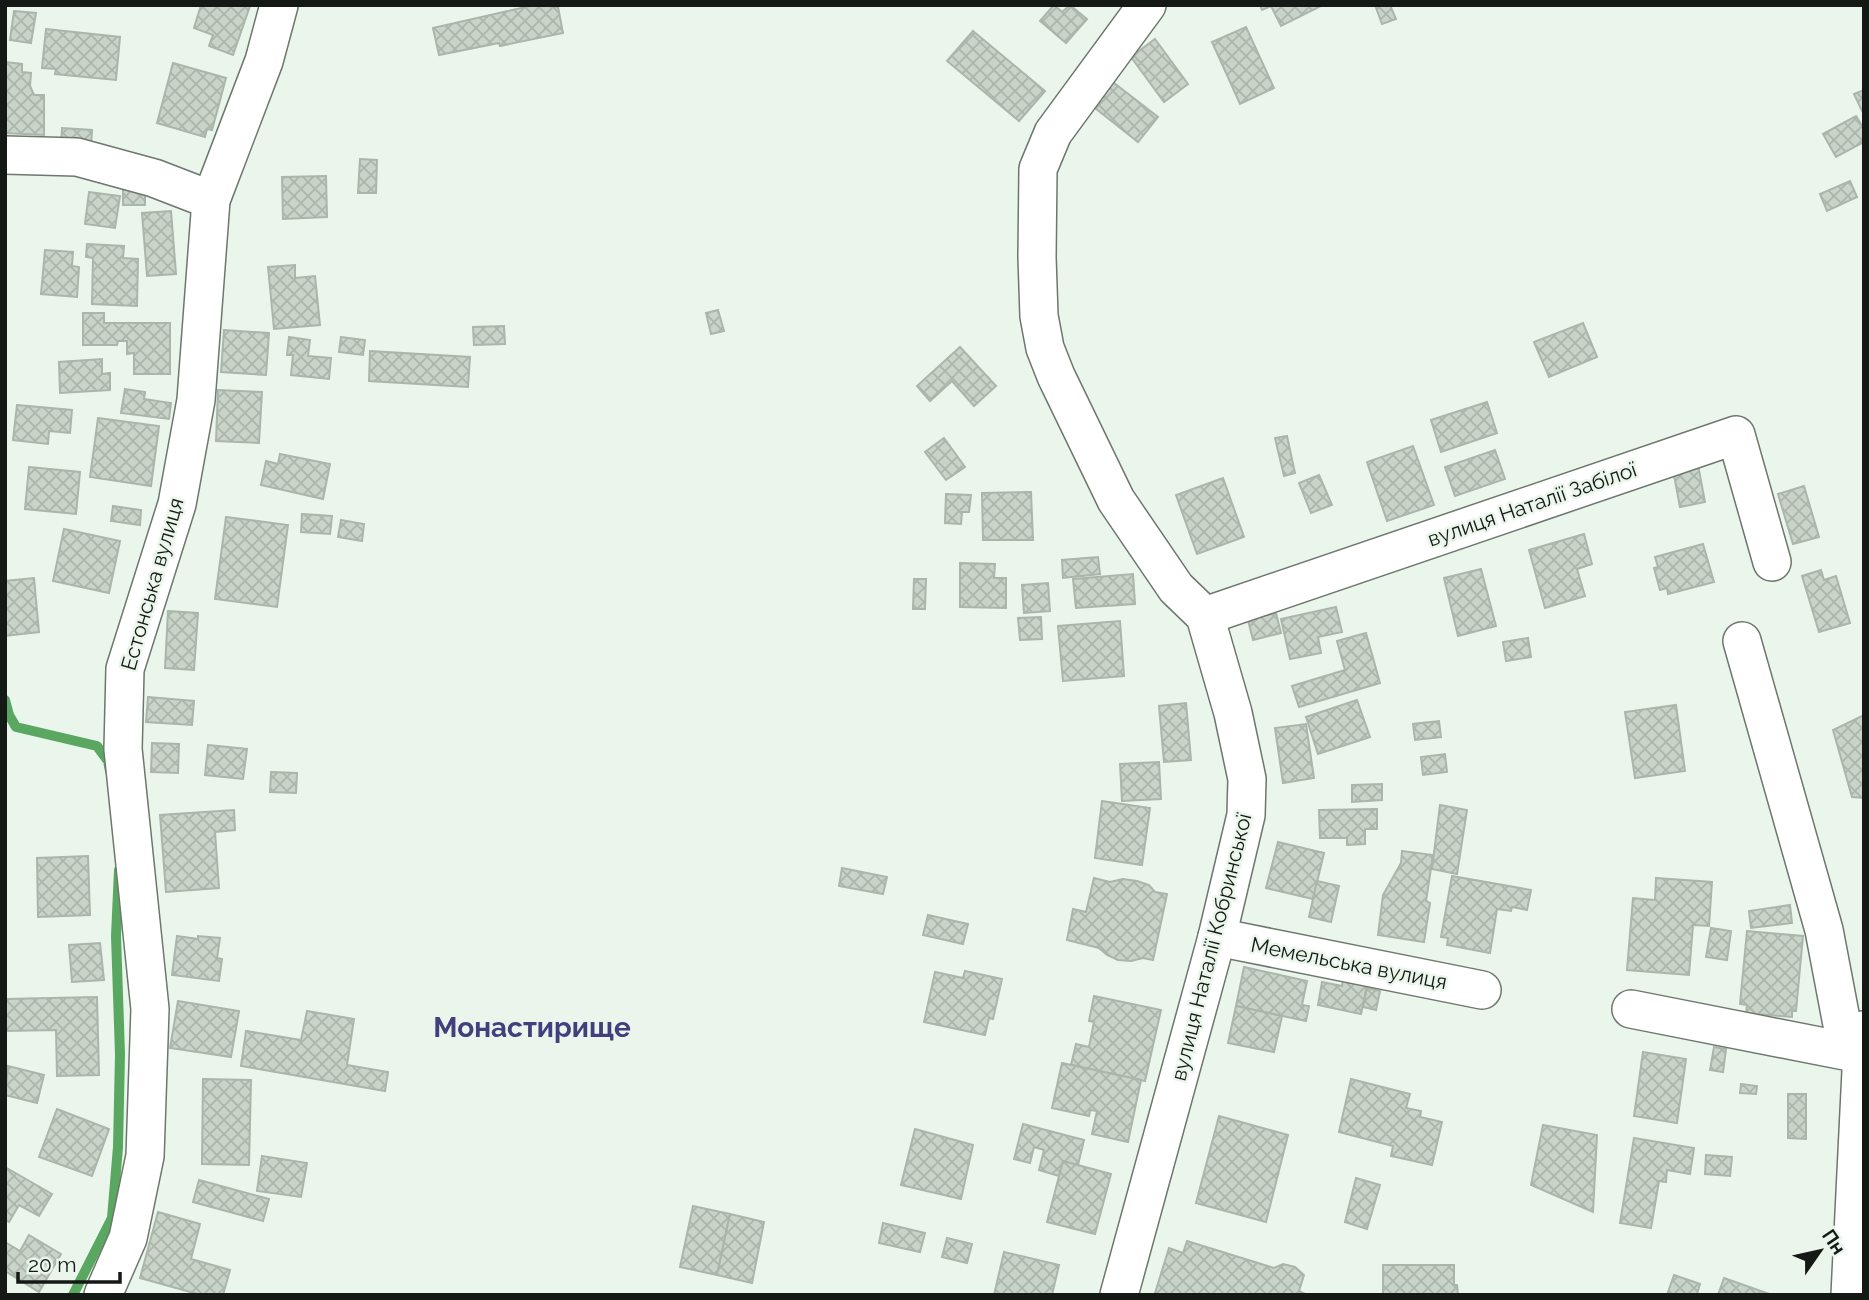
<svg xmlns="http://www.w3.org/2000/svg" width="1869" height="1300" viewBox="0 0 1869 1300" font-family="Raleway,sans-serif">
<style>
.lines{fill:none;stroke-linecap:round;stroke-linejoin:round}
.stream{stroke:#5aa762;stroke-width:10}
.building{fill:url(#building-cross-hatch);stroke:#aab5ab;stroke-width:2}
.minor-casing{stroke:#6d776d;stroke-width:40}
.minor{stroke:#fff;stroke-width:37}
.labels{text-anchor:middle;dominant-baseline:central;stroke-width:5;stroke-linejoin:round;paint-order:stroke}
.street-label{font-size:21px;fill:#151915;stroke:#eaf6eb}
.district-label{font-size:28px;font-weight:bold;fill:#423f7c;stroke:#eaf6eb}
</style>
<defs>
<pattern id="building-cross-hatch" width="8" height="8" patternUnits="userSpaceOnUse" patternTransform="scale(1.75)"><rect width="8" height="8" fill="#c9d4c9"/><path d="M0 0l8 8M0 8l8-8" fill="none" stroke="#acb5ac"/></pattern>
</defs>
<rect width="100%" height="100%" fill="#eaf6eb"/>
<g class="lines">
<!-- stream -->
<g class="stream">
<polyline points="5,700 9,715 16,727 97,746 108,761 110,771"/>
<polyline points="73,1295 112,1218 118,1147 120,1054 116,936 119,870"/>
</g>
</g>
<!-- building -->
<g class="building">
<polygon points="201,5 250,6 233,55 209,46 213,35 194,28"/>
<polygon points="534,5 558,7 563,33 500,46 499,43 439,55 433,28"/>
<polygon points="1054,5 1062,12 1070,5 1087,19 1066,43 1040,21"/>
<polygon points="1260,5 1321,5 1321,6 1281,26 1271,6 1262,10"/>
<polygon points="1375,5 1390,5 1396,19 1382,24"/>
<polygon points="14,11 36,13 31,43 10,40"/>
<polygon points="1246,27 1274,88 1240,104 1212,42"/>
<polygon points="46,29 120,37 116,80 55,74 56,69 42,68"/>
<polygon points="973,31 1045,91 1019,121 947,61"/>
<polygon points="1155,39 1188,84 1164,102 1131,57"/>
<polygon points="5,62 22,64 22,72 31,73 30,86 34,95 44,95 44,135 5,133"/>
<polygon points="173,63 226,78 212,130 207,129 205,137 157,123"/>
<polygon points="1109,79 1158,117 1138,142 1090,104"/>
<polygon points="1864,90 1864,110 1862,111 1854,94"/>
<polygon points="1856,116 1864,129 1864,142 1836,157 1823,134"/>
<polygon points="62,128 92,130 91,148 61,146"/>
<polygon points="360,159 377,160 376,193 358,193"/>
<polygon points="326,176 327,217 283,219 282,177"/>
<polygon points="1850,181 1857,197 1827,211 1820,194"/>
<polygon points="123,189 145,190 145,205 123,205"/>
<polygon points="89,192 120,196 115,228 85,224"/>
<polygon points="171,211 176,274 147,276 142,213"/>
<polygon points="87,244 124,246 123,258 138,259 137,306 92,304 93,258 86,257"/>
<polygon points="45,250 73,252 72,266 79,267 77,297 41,294"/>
<polygon points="295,265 295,278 315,276 320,325 274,329 268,267"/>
<polygon points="718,310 724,331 711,334 706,313"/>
<polygon points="83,313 104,313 104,323 170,323 170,374 134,374 134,353 127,354 127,341 118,341 117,345 83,345"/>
<polygon points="1583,323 1597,357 1549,377 1534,342"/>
<polygon points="504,326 505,344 474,345 473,327"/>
<polygon points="224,330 269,333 266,375 221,372"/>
<polygon points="289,337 310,340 308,356 331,358 329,379 291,375 293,355 287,355"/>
<polygon points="341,337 365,340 363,355 339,352"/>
<polygon points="960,347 996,386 974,406 952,381 930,401 917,386"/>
<polygon points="370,351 470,357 468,387 369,381"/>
<polygon points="102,359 102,374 110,373 110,390 60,393 59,362"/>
<polygon points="125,389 145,392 144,399 171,403 169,419 121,413"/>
<polygon points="218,390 262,392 259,443 216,441"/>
<polygon points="1487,402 1497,433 1441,452 1431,420"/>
<polygon points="17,405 72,410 70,433 49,431 48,444 13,440"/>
<polygon points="98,418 159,426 151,486 90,477"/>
<polygon points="1287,436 1295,473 1284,476 1275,438"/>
<polygon points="944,438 965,467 946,480 925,452"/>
<polygon points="1413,446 1434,505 1387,521 1367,462"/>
<polygon points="1495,450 1505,479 1455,496 1445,467"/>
<polygon points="280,454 330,464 323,499 261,485 266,461 278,464"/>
<polygon points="1698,465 1705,502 1680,507 1673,470"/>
<polygon points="29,467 80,472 76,514 25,509"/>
<polygon points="1319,475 1332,505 1311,513 1299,483"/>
<polygon points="1223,478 1244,537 1197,554 1176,495"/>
<polygon points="1804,486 1819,537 1793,544 1778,494"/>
<polygon points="1031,492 1033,540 983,540 982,493"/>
<polygon points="946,494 971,495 969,512 962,512 961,524 945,523"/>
<polygon points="113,506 141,510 140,525 111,521"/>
<polygon points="302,514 332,516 330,534 301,532"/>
<polygon points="226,517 288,525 277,607 215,599"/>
<polygon points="341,520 364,524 362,541 338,537"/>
<polygon points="64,529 120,541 109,593 53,581"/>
<polygon points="1584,534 1592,564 1577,569 1585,596 1545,608 1529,550"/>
<polygon points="1703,544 1714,582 1668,594 1667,588 1660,590 1654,568 1658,567 1655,557"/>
<polygon points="1098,557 1100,574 1063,578 1062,560"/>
<polygon points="960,563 995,564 994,578 1006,578 1006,608 960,607"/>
<polygon points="1481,569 1496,626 1458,636 1444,578"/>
<polygon points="1821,570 1824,580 1836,576 1850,623 1819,632 1802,576"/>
<polygon points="1133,574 1135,604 1076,608 1073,579"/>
<polygon points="34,578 39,632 5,636 5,581"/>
<polygon points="914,579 926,579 925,609 913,609"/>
<polygon points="1048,583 1050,611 1024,613 1022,585"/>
<polygon points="1336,607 1342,632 1318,637 1321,653 1290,659 1281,619"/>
<polygon points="168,611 198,613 194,670 165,668"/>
<polygon points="1276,613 1281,633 1253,640 1248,620"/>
<polygon points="1041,617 1042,639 1020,640 1018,618"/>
<polygon points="1120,621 1124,676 1063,681 1058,626"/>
<polygon points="1366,633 1380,683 1299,707 1292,686 1345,670 1337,641"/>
<polygon points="1528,638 1531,657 1506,661 1503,642"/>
<polygon points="148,697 194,701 192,725 146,722"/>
<polygon points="1357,700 1370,737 1318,754 1306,717"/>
<polygon points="1186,703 1191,760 1164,762 1159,706"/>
<polygon points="1676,705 1685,771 1635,778 1625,712"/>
<polygon points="1864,715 1864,798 1852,797 1833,730"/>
<polygon points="1439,721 1441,737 1415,740 1413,724"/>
<polygon points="1306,724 1314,778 1283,783 1275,728"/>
<polygon points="152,743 179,744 178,773 151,772"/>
<polygon points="208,745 247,749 243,779 205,775"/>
<polygon points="1445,754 1447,772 1423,775 1421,757"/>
<polygon points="1159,762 1161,799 1122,801 1120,764"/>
<polygon points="271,772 297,773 296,793 270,792"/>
<polygon points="1382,784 1382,800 1352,802 1352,785"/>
<polygon points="1102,801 1150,808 1142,865 1095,858"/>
<polygon points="1440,805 1467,810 1457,874 1432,869"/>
<polygon points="1377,809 1377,829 1365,829 1365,844 1347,845 1347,838 1320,838 1319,810"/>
<polygon points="234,810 235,830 215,832 219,888 166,892 160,815"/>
<polygon points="1278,842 1324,853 1313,899 1266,888"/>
<polygon points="1402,851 1433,855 1426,901 1430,903 1424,942 1378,935 1383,895 1401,863"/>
<polygon points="88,856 90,915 38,917 37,858"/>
<polygon points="842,868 887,877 883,894 839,886"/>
<polygon points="1452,876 1531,890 1527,910 1512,907 1511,911 1497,909 1490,953 1447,945 1448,938 1441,937"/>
<polygon points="1094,878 1110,882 1123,879 1137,881 1149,885 1155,892 1167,894 1153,960 1143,958 1131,961 1118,960 1107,955 1099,948 1067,940 1073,909 1086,912"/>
<polygon points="1656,878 1712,882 1709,926 1693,925 1689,975 1627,970 1633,898 1655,900"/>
<polygon points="1317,881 1339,886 1331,922 1309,917"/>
<polygon points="1790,905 1792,923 1751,928 1749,911"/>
<polygon points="928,915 968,924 963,944 923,935"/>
<polygon points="1711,928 1731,931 1727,960 1706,957"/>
<polygon points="1747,931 1803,936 1796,1011 1792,1011 1792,1017 1746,1013 1747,1005 1740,1004"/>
<polygon points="177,936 198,939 198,936 220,938 217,958 222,959 219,981 172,975"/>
<polygon points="100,943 104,980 72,982 69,945"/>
<polygon points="1244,967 1307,981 1302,1005 1309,1006 1306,1021 1236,1006"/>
<polygon points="965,971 1002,979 993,1019 989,1018 985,1035 924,1022 935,972 963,978"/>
<polygon points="1343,980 1367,985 1361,1014 1318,1005 1322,982 1342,986"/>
<polygon points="1367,988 1380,991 1376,1010 1363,1007"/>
<polygon points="1094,996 1161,1010 1145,1081 1071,1065 1076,1044 1089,1047 1094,1022 1089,1021"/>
<polygon points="97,997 99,1075 57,1076 56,1030 5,1031 5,999"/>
<polygon points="178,1001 239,1011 231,1057 170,1048"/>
<polygon points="1236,1006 1282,1016 1274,1052 1228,1043"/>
<polygon points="307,1011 354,1019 347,1065 388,1072 385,1091 241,1066 246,1031 301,1040"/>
<polygon points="1714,1047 1726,1049 1723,1072 1710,1070"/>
<polygon points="1643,1052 1686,1059 1677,1123 1634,1116"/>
<polygon points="1062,1063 1141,1080 1128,1142 1092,1134 1097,1111 1090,1110 1089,1116 1052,1108"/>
<polygon points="8,1066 44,1075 37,1103 5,1095"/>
<polygon points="203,1079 251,1080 249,1165 202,1164"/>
<polygon points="1351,1079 1410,1094 1406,1108 1421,1111 1420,1117 1442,1122 1432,1165 1391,1156 1393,1146 1339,1132"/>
<polygon points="1741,1084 1757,1086 1756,1094 1740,1093"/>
<polygon points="1788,1094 1806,1094 1806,1139 1788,1138"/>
<polygon points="57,1109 109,1129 92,1176 39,1157"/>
<polygon points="1219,1116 1288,1135 1266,1222 1196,1203"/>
<polygon points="1023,1124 1084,1140 1078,1165 1063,1161 1059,1176 1039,1170 1044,1150 1034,1147 1030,1163 1014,1159"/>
<polygon points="1543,1125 1597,1135 1593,1212 1531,1185"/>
<polygon points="915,1129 973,1145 961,1199 901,1185"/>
<polygon points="1634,1138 1694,1148 1690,1174 1667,1170 1666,1182 1659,1181 1651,1228 1620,1223"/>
<polygon points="1706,1155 1732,1157 1730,1176 1705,1174"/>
<polygon points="262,1156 307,1163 301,1197 257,1191"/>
<polygon points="1063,1161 1111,1174 1095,1234 1047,1222"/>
<polygon points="5,1167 52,1194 39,1216 19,1205 9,1222 5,1220"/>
<polygon points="1356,1178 1380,1185 1367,1229 1345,1222"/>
<polygon points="199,1180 269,1199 263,1221 193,1202"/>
<polygon points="693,1206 730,1214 717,1275 680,1267"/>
<polygon points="158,1212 200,1224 191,1259 230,1270 223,1295 201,1295 140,1278"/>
<polygon points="730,1214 764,1222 752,1283 717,1275"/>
<polygon points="883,1223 925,1233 920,1252 879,1243"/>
<polygon points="29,1235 61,1254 39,1292 5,1271 5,1242 20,1251"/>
<polygon points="947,1238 972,1244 967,1263 942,1257"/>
<polygon points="1187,1241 1274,1268 1283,1264 1295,1267 1304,1275 1299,1291 1307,1295 1161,1295 1155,1293 1169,1248 1183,1253"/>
<polygon points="1004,1252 1059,1265 1052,1295 994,1295"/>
<polygon points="1383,1265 1454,1265 1454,1285 1457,1285 1458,1295 1383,1295"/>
<polygon points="1674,1275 1700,1284 1697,1294 1699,1295 1667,1295"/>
<polygon points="1724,1278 1772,1295 1718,1295"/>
</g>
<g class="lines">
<!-- minor casing -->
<g class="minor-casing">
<g id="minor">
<polyline points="5,155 77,157 154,178 211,200"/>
<polyline points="1205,616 1736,435 1772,562"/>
<polyline points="1742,641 1824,930 1844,1035 1860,1054"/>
<polyline points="1217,937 1482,990"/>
<polyline points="1631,1009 1860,1054"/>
<polyline points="103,1295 128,1238 145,1156 150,1009 123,749 125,669 177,504 196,400 211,200 264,61 279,5"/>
<polyline points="1119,1295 1217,937 1246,815 1247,779 1233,713 1205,616 1176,588 1116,500 1056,376 1045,348 1039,316 1037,257 1038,169 1053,133 1147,5"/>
<polyline points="1850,1295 1863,1030"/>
</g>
</g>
<!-- minor -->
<use href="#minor" class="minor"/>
</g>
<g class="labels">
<!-- street labels -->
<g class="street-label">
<text transform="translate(1532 504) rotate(-19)">вулиця Наталії Забілої</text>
<text transform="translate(152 584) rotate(-74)">Естонська вулиця</text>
<text transform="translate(1211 947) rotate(-76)">вулиця Наталії Кобринської</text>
<text transform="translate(1349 963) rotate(11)">Мемельська вулиця</text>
</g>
<!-- district labels -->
<g class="district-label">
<text x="532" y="1027">Монастирище</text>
</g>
</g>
<!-- border -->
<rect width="1869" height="1300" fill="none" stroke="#151915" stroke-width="14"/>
<!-- north arrow -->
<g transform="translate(1820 1251) rotate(56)" stroke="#eaf6eb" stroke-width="5" paint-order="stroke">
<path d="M0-5L12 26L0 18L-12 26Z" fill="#151915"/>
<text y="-10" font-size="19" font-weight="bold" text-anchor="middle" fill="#151915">Пн</text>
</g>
<!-- scale -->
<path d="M18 1272v10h102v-10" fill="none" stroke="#151915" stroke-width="3.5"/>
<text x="28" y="1272" font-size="21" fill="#151915" stroke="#eaf6eb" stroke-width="5" paint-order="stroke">20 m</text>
</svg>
